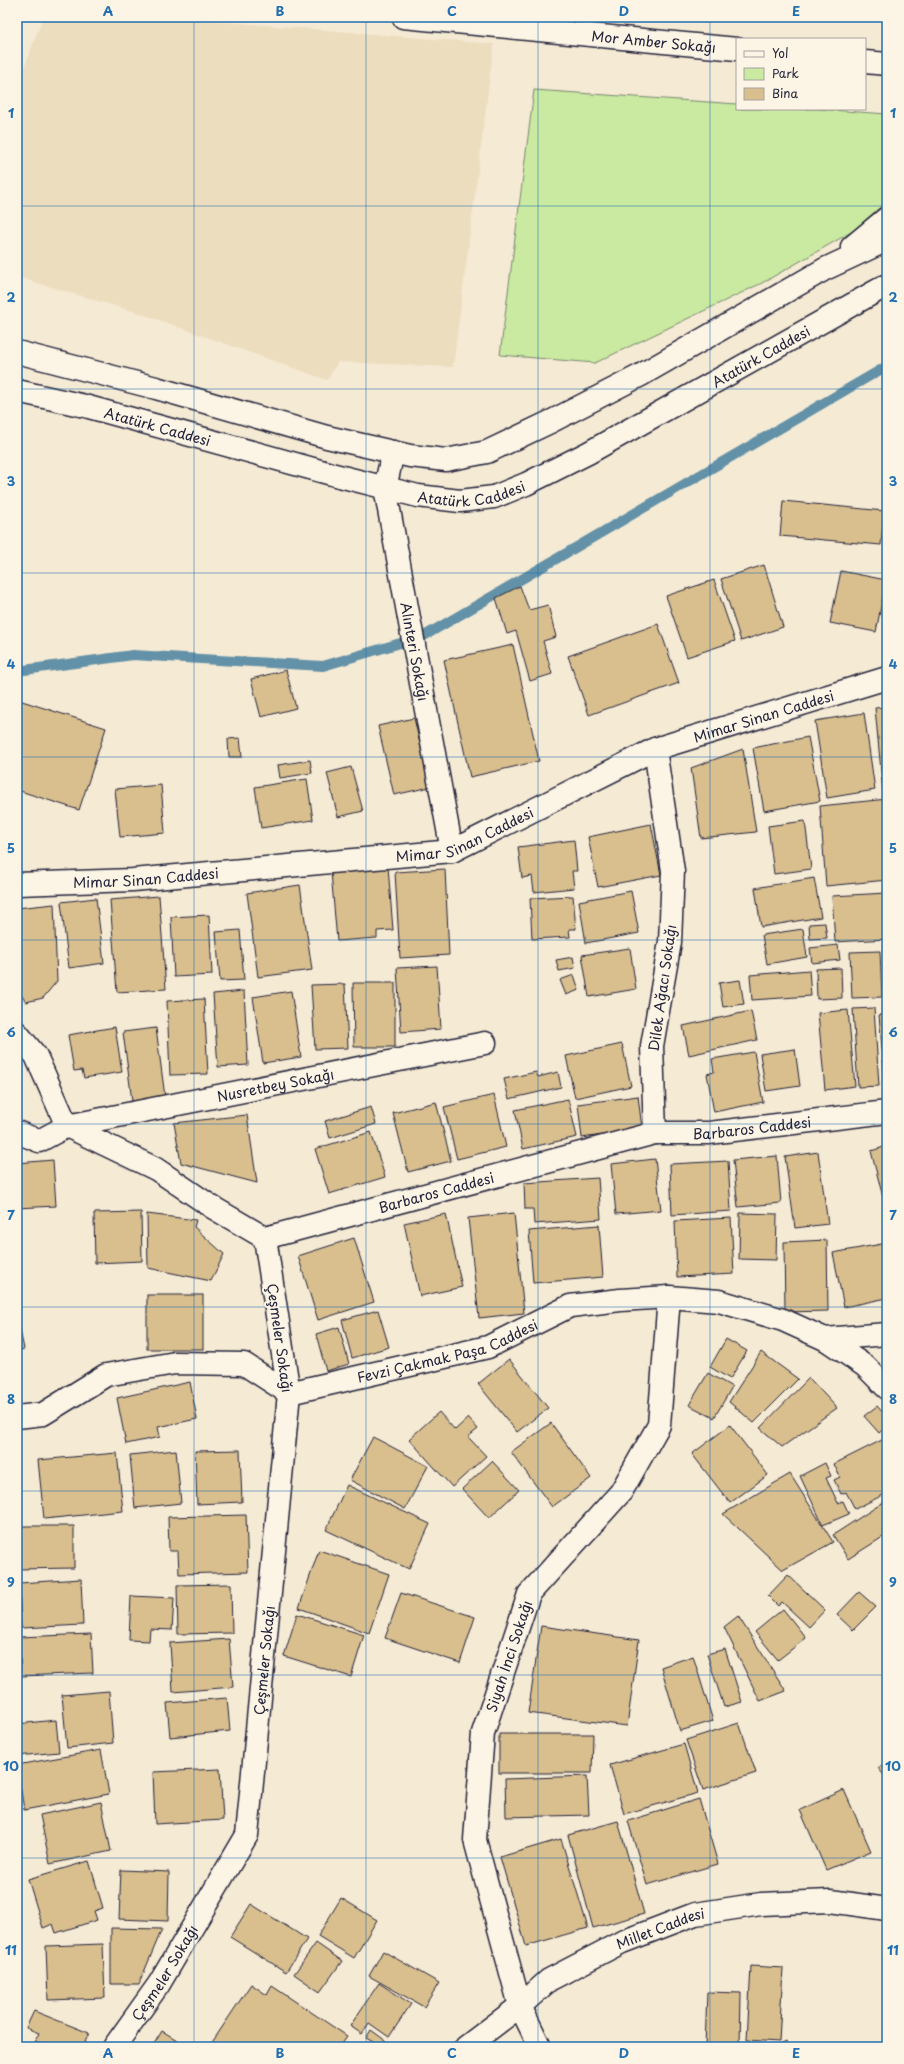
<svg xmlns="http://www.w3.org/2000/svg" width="904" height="2064" viewBox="0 0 904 2064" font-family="'Playpen Sans',sans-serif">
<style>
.built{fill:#edddbf}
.green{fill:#cae9a1;stroke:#76866e}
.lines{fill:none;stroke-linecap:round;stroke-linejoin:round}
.stream{stroke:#6391a7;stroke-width:10}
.building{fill:#d9bf8e;stroke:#22223b}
.street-casing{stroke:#22223b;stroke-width:25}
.secondary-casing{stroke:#22223b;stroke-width:25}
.street{stroke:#fcf5e5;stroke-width:22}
.secondary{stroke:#fcf5e5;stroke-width:22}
.grid{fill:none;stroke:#1f6fb2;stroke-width:1;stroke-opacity:0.55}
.labels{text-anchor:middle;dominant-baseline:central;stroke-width:4;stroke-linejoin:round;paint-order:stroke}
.street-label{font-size:14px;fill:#22223b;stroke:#fcf5e5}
.neatline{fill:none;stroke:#1f6fb2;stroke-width:1.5}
.grid-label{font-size:13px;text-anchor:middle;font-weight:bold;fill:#1f6fb2}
</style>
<rect width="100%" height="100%" fill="#f5ead4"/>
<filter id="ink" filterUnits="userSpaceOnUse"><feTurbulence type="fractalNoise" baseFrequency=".025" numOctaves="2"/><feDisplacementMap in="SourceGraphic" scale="8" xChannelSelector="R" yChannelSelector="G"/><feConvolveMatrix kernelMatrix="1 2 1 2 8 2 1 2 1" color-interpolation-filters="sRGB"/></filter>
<g filter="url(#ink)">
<!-- built -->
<polygon class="built" points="43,17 167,17 494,44 453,367 338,362 327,380 142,314 17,277 17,87"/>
<!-- green -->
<polygon class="green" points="534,90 737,104 737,109 818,109 887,114 887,201 853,231 762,283 595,363 500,355"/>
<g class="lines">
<!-- stream -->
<polyline class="stream" points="17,671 133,655 323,666 424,636 887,366"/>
</g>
<!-- building -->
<g class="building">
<polygon points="783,501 884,511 881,545 780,536"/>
<polygon points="764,565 783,627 741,641 721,579"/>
<polygon points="841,571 886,580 876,632 830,623"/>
<polygon points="714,580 735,641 687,657 666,596"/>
<polygon points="520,586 529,610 548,605 556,637 543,641 552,674 530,681 516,631 507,634 496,598"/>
<polygon points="887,617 887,635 884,634"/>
<polygon points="658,624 679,683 589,715 568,656"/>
<polygon points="513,645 539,761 470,777 444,660"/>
<polygon points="286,670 296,708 261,717 251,679"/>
<polygon points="19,700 106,728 79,810 17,790 17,705"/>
<polygon points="887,707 887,791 883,792 875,708"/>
<polygon points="864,713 875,790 827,798 815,721"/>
<polygon points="414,718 430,787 394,795 378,726"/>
<polygon points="808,737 820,801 764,811 753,748"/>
<polygon points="240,738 242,757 229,757 228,739"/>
<polygon points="743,749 756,832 701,838 691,768"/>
<polygon points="310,760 312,773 280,778 278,765"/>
<polygon points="351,767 363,811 338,817 327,773"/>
<polygon points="307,779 313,820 261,828 255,787"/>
<polygon points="161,785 165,833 120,837 115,789"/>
<polygon points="887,799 887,880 826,886 820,806"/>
<polygon points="805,821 811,869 774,874 768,826"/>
<polygon points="651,824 661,875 598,887 588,837"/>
<polygon points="574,840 577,871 572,871 574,888 534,892 532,876 522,878 518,847"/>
<polygon points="388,867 393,930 377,931 377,938 337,941 331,872"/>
<polygon points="445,869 449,955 400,958 395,872"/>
<polygon points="814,878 821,917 761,927 755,888"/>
<polygon points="300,885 312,970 258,977 247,893"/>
<polygon points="631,891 639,933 586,943 579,901"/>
<polygon points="887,893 887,939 835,942 832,896"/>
<polygon points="159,896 166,989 117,992 110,900"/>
<polygon points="573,896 576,929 569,929 570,937 532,939 530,898"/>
<polygon points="96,898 104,963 69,968 61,902"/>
<polygon points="54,904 57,981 43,998 26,1002 17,989 17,908"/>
<polygon points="209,915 212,975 174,977 171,917"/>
<polygon points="825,923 827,938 810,939 809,924"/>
<polygon points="803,929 807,957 767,964 762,935"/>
<polygon points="240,930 244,980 220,981 216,932"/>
<polygon points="838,945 840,960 812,963 810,948"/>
<polygon points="630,948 636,989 589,997 582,955"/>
<polygon points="887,948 887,972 884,949"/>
<polygon points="880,951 882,997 852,998 850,952"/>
<polygon points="573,957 575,968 559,971 556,960"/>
<polygon points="437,966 441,1029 401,1032 397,968"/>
<polygon points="841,968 842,998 817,999 816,969"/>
<polygon points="809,970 811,996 752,1000 750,975"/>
<polygon points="574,975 579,990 566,995 560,980"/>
<polygon points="740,980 744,1004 723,1007 719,983"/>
<polygon points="353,983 395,983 395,1047 354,1047"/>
<polygon points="345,984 348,1048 315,1049 311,985"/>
<polygon points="244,991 248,1065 218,1067 213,994"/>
<polygon points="291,991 301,1057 263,1063 253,997"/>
<polygon points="204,999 208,1074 170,1075 167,1001"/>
<polygon points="874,1008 879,1086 858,1087 853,1009"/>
<polygon points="848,1010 855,1086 825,1090 818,1013"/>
<polygon points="751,1011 757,1040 689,1055 683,1026"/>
<polygon points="887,1014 887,1092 886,1092 879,1015"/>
<polygon points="115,1027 122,1072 84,1078 82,1070 74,1071 68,1035"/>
<polygon points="156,1028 165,1097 132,1101 123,1032"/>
<polygon points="622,1044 631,1086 575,1098 566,1056"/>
<polygon points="795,1049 800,1086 766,1091 760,1054"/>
<polygon points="754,1052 763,1102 714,1112 707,1074 714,1072 712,1059"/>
<polygon points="536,1072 538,1077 558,1072 561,1087 509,1099 504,1079"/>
<polygon points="494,1095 506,1147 457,1159 444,1107"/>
<polygon points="638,1096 642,1129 582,1138 578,1104"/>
<polygon points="568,1099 577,1137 523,1149 515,1110"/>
<polygon points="436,1102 451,1161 408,1172 393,1113"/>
<polygon points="371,1107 376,1124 330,1138 325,1121"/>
<polygon points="247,1115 257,1183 181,1163 174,1123"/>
<polygon points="371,1132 385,1177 329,1194 315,1149"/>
<polygon points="887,1146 887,1213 871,1151"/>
<polygon points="818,1152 828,1224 795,1228 785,1157"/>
<polygon points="777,1156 781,1203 738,1207 733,1160"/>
<polygon points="655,1159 661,1210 616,1214 611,1164"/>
<polygon points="53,1160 56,1206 17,1208 17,1163"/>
<polygon points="728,1161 731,1211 672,1215 670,1164"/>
<polygon points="598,1178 601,1219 534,1224 533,1209 525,1209 524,1183"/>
<polygon points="141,1212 142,1261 95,1263 94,1213"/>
<polygon points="514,1213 524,1313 479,1318 468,1218"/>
<polygon points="740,1213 777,1214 776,1260 739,1259"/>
<polygon points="147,1214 196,1220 194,1227 224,1254 211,1281 148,1268"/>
<polygon points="446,1214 462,1287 420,1296 404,1223"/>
<polygon points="731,1218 734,1274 677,1277 675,1221"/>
<polygon points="599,1225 603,1277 533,1283 529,1231"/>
<polygon points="354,1238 374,1302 318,1320 298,1256"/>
<polygon points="827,1240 828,1311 785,1312 784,1242"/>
<polygon points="887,1243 887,1298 844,1307 833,1253"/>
<rect x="147" y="1295" width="56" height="54"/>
<polygon points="378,1310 389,1347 352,1358 342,1320"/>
<polygon points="17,1316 24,1349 17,1351"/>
<polygon points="339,1327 349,1364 326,1371 316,1334"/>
<polygon points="726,1339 747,1351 730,1379 710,1367"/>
<polygon points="761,1352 798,1379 754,1423 729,1402"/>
<polygon points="509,1359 548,1408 517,1432 478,1384"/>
<polygon points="708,1373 732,1387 714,1418 689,1405"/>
<polygon points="809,1378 837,1408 782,1447 760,1428"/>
<polygon points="190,1382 197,1419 158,1427 160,1437 126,1444 117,1398"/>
<polygon points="877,1406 887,1417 887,1426 879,1433 864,1416"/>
<polygon points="439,1412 455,1430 468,1418 478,1429 468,1437 486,1456 452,1487 409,1439"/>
<polygon points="551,1423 591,1478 552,1507 511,1452"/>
<polygon points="730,1425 768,1475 730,1503 692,1454"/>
<polygon points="373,1437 428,1466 405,1509 350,1480"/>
<polygon points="886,1438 887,1493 855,1509 846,1492 841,1494 834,1480 840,1477 834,1464"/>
<polygon points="176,1450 181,1503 135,1508 130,1455"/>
<polygon points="240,1450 242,1502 197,1504 195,1451"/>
<polygon points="117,1453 123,1511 44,1519 38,1460"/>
<polygon points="492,1461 519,1490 489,1518 462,1489"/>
<polygon points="825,1463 831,1476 826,1478 838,1503 843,1501 849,1514 823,1525 800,1476"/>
<polygon points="790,1474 833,1542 783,1570 723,1514"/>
<polygon points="347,1485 430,1524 409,1569 326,1530"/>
<polygon points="887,1500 887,1526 882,1529 886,1535 848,1559 833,1535"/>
<polygon points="246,1515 248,1572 179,1574 178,1551 169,1551 168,1517"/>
<polygon points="17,1526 74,1526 74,1568 17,1569"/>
<polygon points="319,1550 389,1574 369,1633 299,1608"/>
<polygon points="788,1575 825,1610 809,1627 782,1602 778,1606 768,1596"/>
<polygon points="81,1579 83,1625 21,1628 19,1583"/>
<polygon points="231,1584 232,1633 178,1634 177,1585"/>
<polygon points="859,1592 876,1607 853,1630 837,1615"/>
<polygon points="401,1593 475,1617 460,1663 385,1638"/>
<polygon points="131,1596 174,1598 172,1630 150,1629 149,1641 129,1640"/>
<polygon points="783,1609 806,1638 778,1660 755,1632"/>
<polygon points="297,1614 364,1635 351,1677 284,1656"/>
<polygon points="738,1616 786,1691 760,1701 724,1627"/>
<polygon points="541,1626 639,1640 627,1726 528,1713"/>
<polygon points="91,1634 93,1673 21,1676 19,1637"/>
<polygon points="229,1639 233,1687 173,1692 170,1643"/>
<polygon points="725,1649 742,1702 724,1707 707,1654"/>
<polygon points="693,1656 713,1721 680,1731 661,1667"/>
<polygon points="109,1691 113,1743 67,1748 62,1695"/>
<polygon points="227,1698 230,1731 170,1737 167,1703"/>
<polygon points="56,1720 59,1752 17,1756 17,1724"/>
<polygon points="739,1723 756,1773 703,1790 686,1740"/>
<polygon points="499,1734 593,1734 592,1773 499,1773"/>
<polygon points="684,1744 698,1793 624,1814 610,1765"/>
<polygon points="101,1750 109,1794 24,1810 17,1765"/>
<polygon points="887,1761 887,1779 878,1768"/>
<polygon points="220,1769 223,1820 155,1824 153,1772"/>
<polygon points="587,1776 589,1815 506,1817 505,1779"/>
<polygon points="844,1790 871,1851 826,1870 800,1810"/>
<polygon points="699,1799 718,1864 647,1885 628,1821"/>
<polygon points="101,1802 111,1851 50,1864 40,1815"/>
<polygon points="618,1821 644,1914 593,1928 568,1835"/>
<polygon points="561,1839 588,1928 526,1946 500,1857"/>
<polygon points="89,1861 103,1908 94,1911 97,1920 56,1933 53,1924 43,1928 28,1879"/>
<polygon points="121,1870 169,1872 168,1921 119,1919"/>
<polygon points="341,1898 377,1920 354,1958 318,1936"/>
<polygon points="251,1904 307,1939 286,1972 230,1937"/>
<polygon points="111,1928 162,1929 139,1984 111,1984"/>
<polygon points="316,1943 342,1961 320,1992 294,1974"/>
<polygon points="103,1944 105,1998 48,2000 46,1946"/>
<polygon points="383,1951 439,1983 424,2007 369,1976"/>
<polygon points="751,1966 783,1968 779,2042 747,2040"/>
<polygon points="379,1983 411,2004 389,2037 369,2023 362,2034 350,2026"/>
<polygon points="251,1984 267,1995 272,1986 347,2036 339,2047 209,2047"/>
<polygon points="707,1992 741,1993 740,2047 705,2047"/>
<polygon points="34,2011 89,2033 83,2047 50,2047 35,2041 39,2033 26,2028"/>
<polygon points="371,2030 386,2041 382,2047 366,2038"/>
<polygon points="162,2031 189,2047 152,2047"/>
<polygon points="786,2042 790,2047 776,2047"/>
</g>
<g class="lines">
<!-- street casing -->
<g class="street-casing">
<g id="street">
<path id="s1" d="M 403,17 L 737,49"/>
<polyline points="865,62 887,64"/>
<path id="s2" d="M 393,452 L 385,488 L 452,851"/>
<polyline points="655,749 673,871 670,942 652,1046 655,1133"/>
<path id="s3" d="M 17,884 L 133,880 L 452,851 L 655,749 L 887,678"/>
<polyline points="17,1033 36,1056 67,1126"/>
<path id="s4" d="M 67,1126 L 156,1169 L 212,1207 L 265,1238 L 655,1133 L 709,1133 L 887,1112"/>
<path id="s5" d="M 17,1132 L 39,1141 L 67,1126 L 485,1043"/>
<polyline points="825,1339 865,1366 887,1388"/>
<path id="s6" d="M 17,1417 L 43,1414 L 106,1375 L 175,1363 L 244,1364 L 289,1393 L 488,1347 L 570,1306 L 620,1300 L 669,1297 L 719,1301 L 783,1320 L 825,1339 L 887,1334"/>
<path id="s7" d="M 114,2047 L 159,1984 L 247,1835 L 289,1393 L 265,1238"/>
<path id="s8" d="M 540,2047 L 520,2006 L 475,1840 L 483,1733 L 529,1594 L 621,1492 L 659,1425 L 669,1297"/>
</g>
</g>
<!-- secondary casing -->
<g class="secondary-casing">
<g id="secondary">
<polyline points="852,247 887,218"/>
<polyline points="17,352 156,388 327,437 410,456 446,460 487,452 552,421 641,375 825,269 887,240"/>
<path id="s9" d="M 17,391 L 85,406 L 335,475 L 418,496 L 460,501 L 494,497 L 526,484 L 588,453 L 887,285"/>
<path id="s10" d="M 466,2047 L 520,2006 L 549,1980 L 622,1942 L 695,1914 L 761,1904 L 830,1901 L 887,1909"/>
</g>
</g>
<!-- street -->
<use href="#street" class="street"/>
<!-- secondary -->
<use href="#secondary" class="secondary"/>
</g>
</g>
<!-- grid -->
<path class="grid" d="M 194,17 L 194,2047M 366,17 L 366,2047M 538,17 L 538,2047M 710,17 L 710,2047M 17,206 L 887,206M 17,389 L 887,389M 17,573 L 887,573M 17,757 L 887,757M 17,940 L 887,940M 17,1124 L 887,1124M 17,1307 L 887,1307M 17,1491 L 887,1491M 17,1675 L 887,1675M 17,1858 L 887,1858"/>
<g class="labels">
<!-- street labels -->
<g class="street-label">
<text stroke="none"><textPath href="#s1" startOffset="252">Mor Amber Sokağı</textPath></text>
<text stroke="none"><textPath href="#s9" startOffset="793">Atatürk Caddesi</textPath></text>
<text stroke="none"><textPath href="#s9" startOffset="145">Atatürk Caddesi</textPath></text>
<text stroke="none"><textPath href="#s9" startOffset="469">Atatürk Caddesi</textPath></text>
<text stroke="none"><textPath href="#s2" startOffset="203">Alınteri Sokağı</textPath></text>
<text stroke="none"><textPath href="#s3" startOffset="777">Mimar Sinan Caddesi</textPath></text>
<text stroke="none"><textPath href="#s3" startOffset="453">Mimar Sinan Caddesi</textPath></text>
<text stroke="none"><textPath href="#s3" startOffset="129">Mimar Sinan Caddesi</textPath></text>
<text transform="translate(662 988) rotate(-82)">Dilek Ağacı Sokağı</text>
<text stroke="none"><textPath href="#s5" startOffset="268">Nusretbey Sokağı</textPath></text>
<text stroke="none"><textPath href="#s4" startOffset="729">Barbaros Caddesi</textPath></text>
<text stroke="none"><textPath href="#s4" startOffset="405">Barbaros Caddesi</textPath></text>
<text transform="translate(280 1338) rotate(82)">Çeşmeler Sokağı</text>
<text stroke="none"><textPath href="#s6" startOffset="457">Fevzi Çakmak Paşa Caddesi</textPath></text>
<text stroke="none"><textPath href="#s8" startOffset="406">Siyah İnci Sokağı</textPath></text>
<text stroke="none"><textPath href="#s7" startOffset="426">Çeşmeler Sokağı</textPath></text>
<text stroke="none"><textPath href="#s10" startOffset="230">Millet Caddesi</textPath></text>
<text stroke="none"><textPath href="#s7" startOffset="90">Çeşmeler Sokağı</textPath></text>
</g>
</g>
<!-- margin -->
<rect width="904" height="2064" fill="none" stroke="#fcf5e5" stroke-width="44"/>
<!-- legend -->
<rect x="736" y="38" width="130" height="72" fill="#fcf5e5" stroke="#a5a1a1"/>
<rect x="744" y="51" width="20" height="6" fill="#fcf5e5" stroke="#a5a1a1"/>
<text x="772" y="58" font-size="12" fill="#22223b">Yol</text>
<rect x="744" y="68" width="20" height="12" fill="#cae9a1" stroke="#a5a1a1"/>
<text x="772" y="78" font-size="12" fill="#22223b">Park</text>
<rect x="744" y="88" width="20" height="12" fill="#d9bf8e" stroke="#a5a1a1"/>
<text x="772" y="98" font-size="12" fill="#22223b">Bina</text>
<rect x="22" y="22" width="860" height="2020" class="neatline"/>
<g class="grid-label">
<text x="108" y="16">A</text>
<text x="280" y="16">B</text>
<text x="452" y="16">C</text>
<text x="624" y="16">D</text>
<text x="796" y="16">E</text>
<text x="11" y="118">1</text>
<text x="893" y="118">1</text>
<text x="11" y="302">2</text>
<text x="893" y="302">2</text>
<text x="11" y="486">3</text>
<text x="893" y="486">3</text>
<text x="11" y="669">4</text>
<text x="893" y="669">4</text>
<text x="11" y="853">5</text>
<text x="893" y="853">5</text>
<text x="11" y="1037">6</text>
<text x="893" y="1037">6</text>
<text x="11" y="1220">7</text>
<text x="893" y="1220">7</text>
<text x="11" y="1404">8</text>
<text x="893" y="1404">8</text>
<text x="11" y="1587">9</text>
<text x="893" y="1587">9</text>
<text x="11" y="1771">10</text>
<text x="893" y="1771">10</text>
<text x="11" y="1955">11</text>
<text x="893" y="1955">11</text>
<text x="108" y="2058">A</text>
<text x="280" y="2058">B</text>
<text x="452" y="2058">C</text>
<text x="624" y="2058">D</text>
<text x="796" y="2058">E</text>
</g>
</svg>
